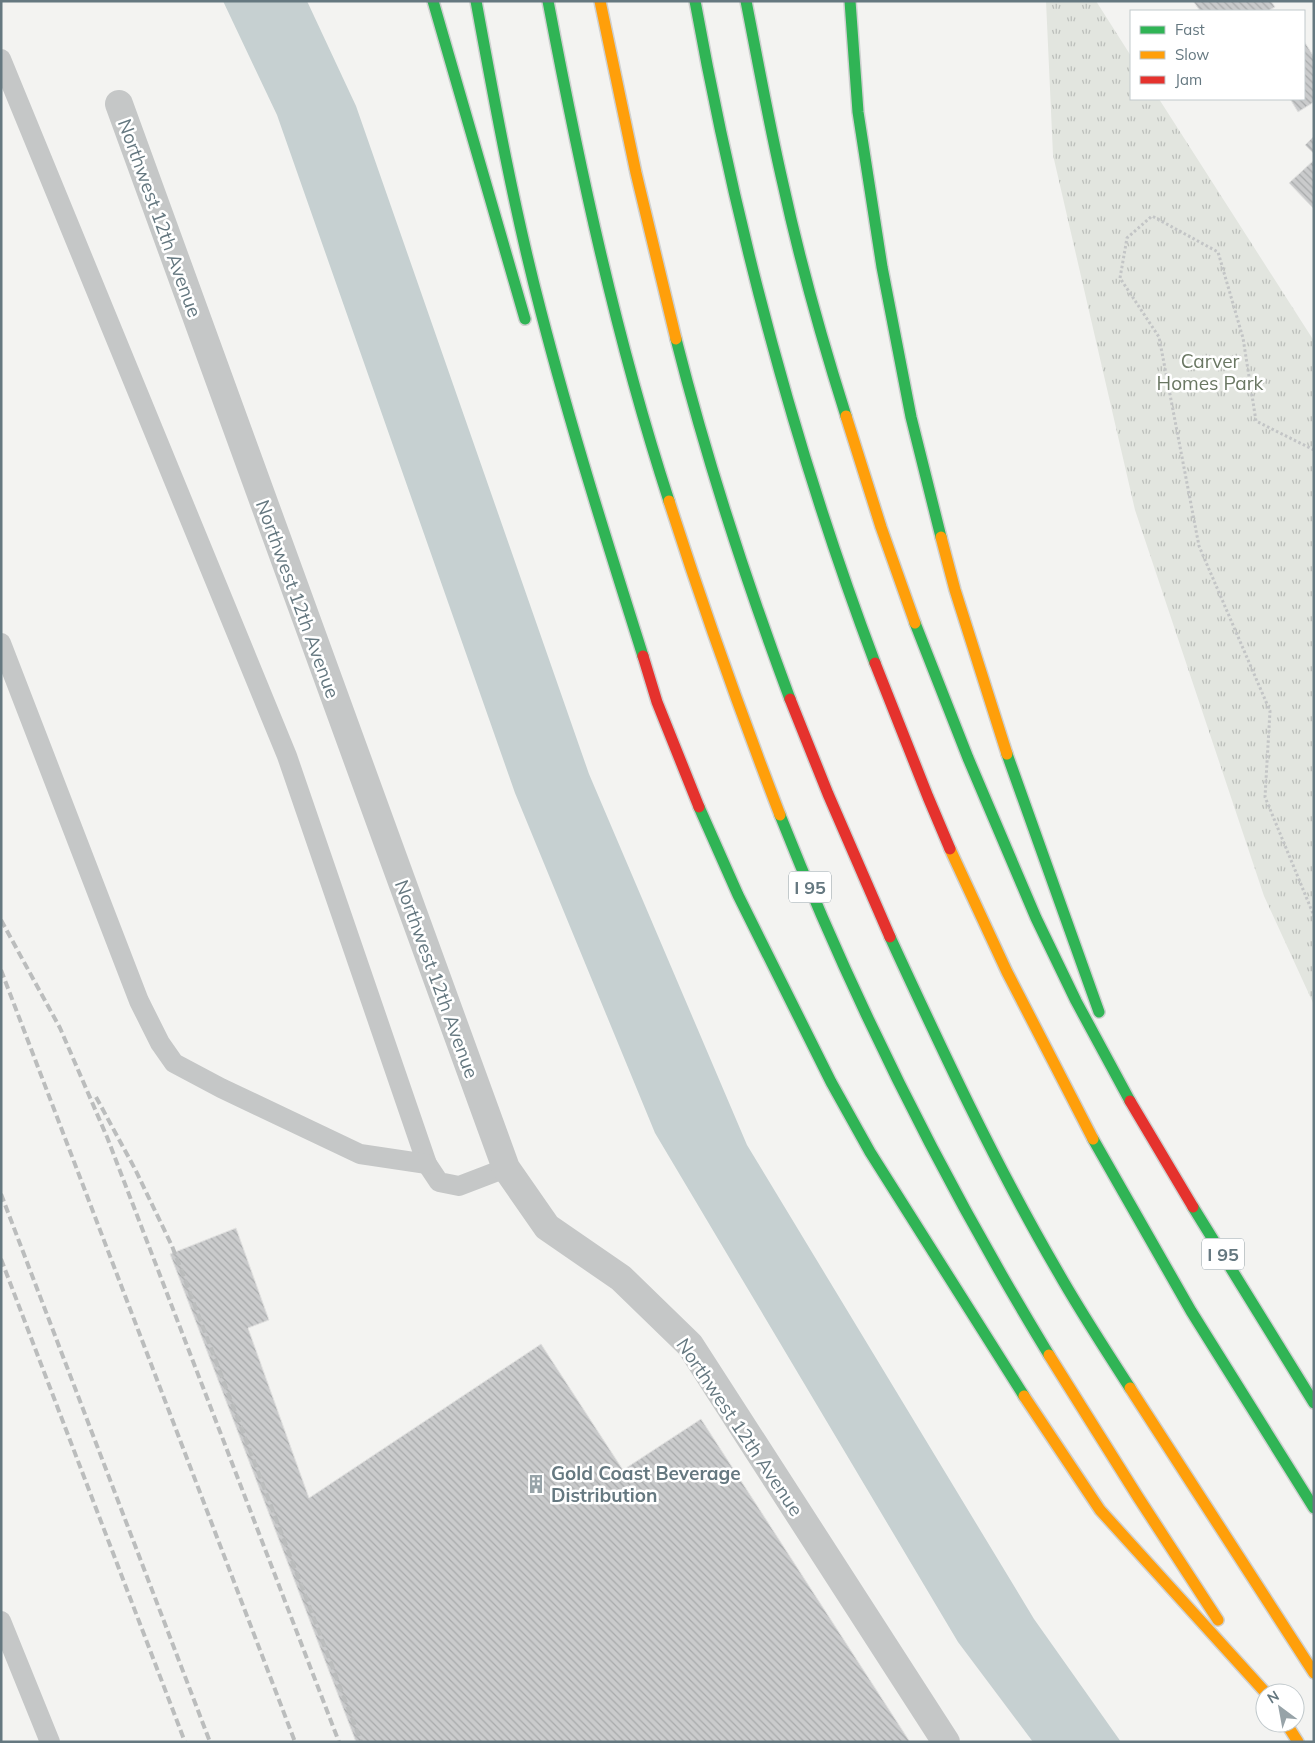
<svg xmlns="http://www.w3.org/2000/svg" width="1315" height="1743" viewBox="0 0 1315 1743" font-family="Mulish,sans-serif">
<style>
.park{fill:url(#park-tufts)}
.water{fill:#c6d0d1}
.building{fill:url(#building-back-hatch);stroke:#e2e2e1}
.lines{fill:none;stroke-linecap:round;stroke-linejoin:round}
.fast-casing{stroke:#cfd0d0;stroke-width:14}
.slow-casing{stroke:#cfd0d0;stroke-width:14}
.jam-casing{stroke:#cfd0d0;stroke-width:14}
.path{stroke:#c3c5c6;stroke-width:3;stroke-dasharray:2.5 2.5;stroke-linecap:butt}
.lane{stroke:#c5c7c7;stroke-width:20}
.street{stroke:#c5c7c7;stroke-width:28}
.fast{stroke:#30b455;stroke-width:11}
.slow{stroke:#ff9f0a;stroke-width:11}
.jam{stroke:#e5322d;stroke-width:11}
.rail{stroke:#bbbdbd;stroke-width:4;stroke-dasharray:8 4;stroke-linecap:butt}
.labels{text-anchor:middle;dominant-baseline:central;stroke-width:5;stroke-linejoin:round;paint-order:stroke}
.shield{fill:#fff;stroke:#93a0a6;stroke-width:1}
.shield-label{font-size:18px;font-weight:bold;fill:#657880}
.street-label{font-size:19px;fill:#657880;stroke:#fff}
.park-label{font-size:19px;fill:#6a7763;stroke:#fff}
.poi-label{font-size:19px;font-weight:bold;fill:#657880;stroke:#fff;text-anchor:start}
</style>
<defs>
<pattern id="park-tufts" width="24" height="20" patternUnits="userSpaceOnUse" patternTransform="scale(1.25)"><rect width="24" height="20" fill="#e2e5df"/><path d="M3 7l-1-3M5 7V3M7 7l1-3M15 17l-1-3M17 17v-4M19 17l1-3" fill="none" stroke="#bbbeba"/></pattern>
<pattern id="building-back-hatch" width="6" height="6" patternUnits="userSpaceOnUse" patternTransform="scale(1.25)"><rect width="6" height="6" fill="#cacbcc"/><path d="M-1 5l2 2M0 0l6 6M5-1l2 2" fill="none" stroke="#a8aaab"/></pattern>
</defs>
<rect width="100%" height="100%" fill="#f3f3f1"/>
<!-- park -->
<polygon class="park" points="1046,1 1096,1 1131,56 1131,99 1159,99 1314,341 1314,1005 1264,896 1135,510 1053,155"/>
<!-- water -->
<polygon class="water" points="223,1 307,1 356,106 589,774 747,1145 1034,1619 1121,1742 1033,1742 958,1642 655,1133 515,793 277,115"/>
<!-- building -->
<g class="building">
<polygon points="1193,1 1271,1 1275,7 1268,11 1200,11"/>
<polygon points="1304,41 1314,57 1314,102 1298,112 1290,99 1304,99"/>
<polygon points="1314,136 1314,154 1305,145"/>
<polygon points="1314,160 1314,209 1289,183"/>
<polygon points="236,1228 269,1320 248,1328 309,1498 541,1344 623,1470 701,1419 910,1742 356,1742 170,1254"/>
</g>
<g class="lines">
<!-- fast casing -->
<g class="fast-casing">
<g id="fast">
<polyline points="433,1 525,319"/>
<path d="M 476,1 C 495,105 514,209 541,312 C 571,428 607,542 643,656"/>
<path d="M 548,1 C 580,170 616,338 669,501"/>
<path d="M 695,1 C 736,227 794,448 875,663"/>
<path d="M 746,1 C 758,62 769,124 783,184 C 800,262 822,340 846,416"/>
<polyline points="850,1 858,112 882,267 911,417 941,537"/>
<path d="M 676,339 C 707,461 746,581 790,699"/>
<polyline points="915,623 968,758 1036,918 1076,1001 1130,1101"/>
<polyline points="1007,754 1099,1012"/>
<polyline points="699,807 738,895 831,1082 870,1152 1024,1396"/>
<path d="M 780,815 C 854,1002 944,1182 1049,1355"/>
<path d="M 890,937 C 942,1050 995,1164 1058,1272 C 1080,1311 1105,1349 1130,1388"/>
<polyline points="1093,1139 1191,1311 1314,1508"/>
<polyline points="1193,1207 1314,1403"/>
</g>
</g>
<!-- slow casing -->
<g class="slow-casing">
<g id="slow">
<polyline points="600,1 636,173 676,339"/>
<polyline points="846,416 881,527 915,623"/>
<path d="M 669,501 C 703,607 740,711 780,815"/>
<polyline points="941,537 955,590 1007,754"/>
<polyline points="950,849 1007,972 1093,1139"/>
<polyline points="1049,1355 1138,1497 1218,1620"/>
<polyline points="1130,1388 1314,1673"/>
<polyline points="1024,1396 1100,1510 1265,1692"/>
<polyline points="1286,1723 1298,1742"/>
</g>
</g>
<!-- jam casing -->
<g class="jam-casing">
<g id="jam">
<polyline points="643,656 657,702 699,807"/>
<polyline points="875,663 928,797 950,849"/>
<polyline points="790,699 828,794 890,937"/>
<polyline points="1130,1101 1193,1207"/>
</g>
</g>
<!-- path -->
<polyline class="path" points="1314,450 1256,421 1243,338 1218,252 1152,216 1127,238 1120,278 1159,337 1199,546 1270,711 1265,797 1314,916"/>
<!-- lane -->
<g class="lane">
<polyline points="1,59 287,756 427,1164 439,1182 459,1186 506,1168"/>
<polyline points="1,643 139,1001 160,1043 174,1063 221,1088 360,1154 427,1164"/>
<polyline points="1,1621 50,1742"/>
</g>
<!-- street -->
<polyline class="street" points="119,104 506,1168 547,1227 621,1278 690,1345 946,1742"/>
<!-- fast -->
<use href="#fast" class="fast"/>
<!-- slow -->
<use href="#slow" class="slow"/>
<!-- jam -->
<use href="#jam" class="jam"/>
<!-- rail -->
<g class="rail">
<polyline points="1,920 60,1028 107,1137 339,1742"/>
<polyline points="1,970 295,1742"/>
<polyline points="96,1097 135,1169 172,1246 361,1742"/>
<polyline points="1,1194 210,1742"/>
<polyline points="1,1259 185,1742"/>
</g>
</g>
<!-- icons -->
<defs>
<g id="building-bare" transform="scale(1.5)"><path d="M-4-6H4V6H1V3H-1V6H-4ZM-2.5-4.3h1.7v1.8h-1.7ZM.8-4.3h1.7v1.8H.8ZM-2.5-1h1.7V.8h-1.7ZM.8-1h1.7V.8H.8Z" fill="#97a3a8" stroke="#fff" stroke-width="2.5" paint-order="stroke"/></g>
</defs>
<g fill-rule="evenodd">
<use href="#building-bare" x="536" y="1484"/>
</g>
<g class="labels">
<!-- shield labels -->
<g class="shield">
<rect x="789" y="871.5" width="42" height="31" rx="4"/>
<rect x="1202" y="1238.5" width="42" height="31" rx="4"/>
</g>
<g class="shield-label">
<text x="810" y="887">I 95</text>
<text x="1223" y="1254">I 95</text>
</g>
<!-- street labels -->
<g class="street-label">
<text transform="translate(160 218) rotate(70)">Northwest 12th Avenue</text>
<text transform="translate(298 599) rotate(70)">Northwest 12th Avenue</text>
<text transform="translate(437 979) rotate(70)">Northwest 12th Avenue</text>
<text transform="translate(740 1427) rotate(56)">Northwest 12th Avenue</text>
</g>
<!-- park labels -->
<g class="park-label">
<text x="1210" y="361">Carver<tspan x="1210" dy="22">Homes Park</tspan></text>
</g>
<!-- poi labels -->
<g class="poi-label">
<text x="551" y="1473">Gold Coast Beverage<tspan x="551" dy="22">Distribution</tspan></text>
</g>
</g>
<!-- border -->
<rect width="1315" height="1743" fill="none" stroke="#657880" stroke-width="5"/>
<!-- legend -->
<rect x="1130" y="10" width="175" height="90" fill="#ffffff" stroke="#c1c9cc"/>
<rect x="1140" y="26" width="25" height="8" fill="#30b455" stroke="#c1c9cc"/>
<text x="1175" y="35" font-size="15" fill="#657880">Fast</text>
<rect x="1140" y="51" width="25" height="8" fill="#ff9f0a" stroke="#c1c9cc"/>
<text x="1175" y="60" font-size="15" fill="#657880">Slow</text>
<rect x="1140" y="76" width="25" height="8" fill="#e5322d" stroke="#c1c9cc"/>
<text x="1175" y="85" font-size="15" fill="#657880">Jam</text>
<!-- north arrow -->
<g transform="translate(1280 1708) rotate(328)"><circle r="24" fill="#ffffff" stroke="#c1c9cc"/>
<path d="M0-4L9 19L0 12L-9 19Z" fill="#97a3a8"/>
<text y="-8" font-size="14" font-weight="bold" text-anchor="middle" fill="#657880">N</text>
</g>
</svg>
